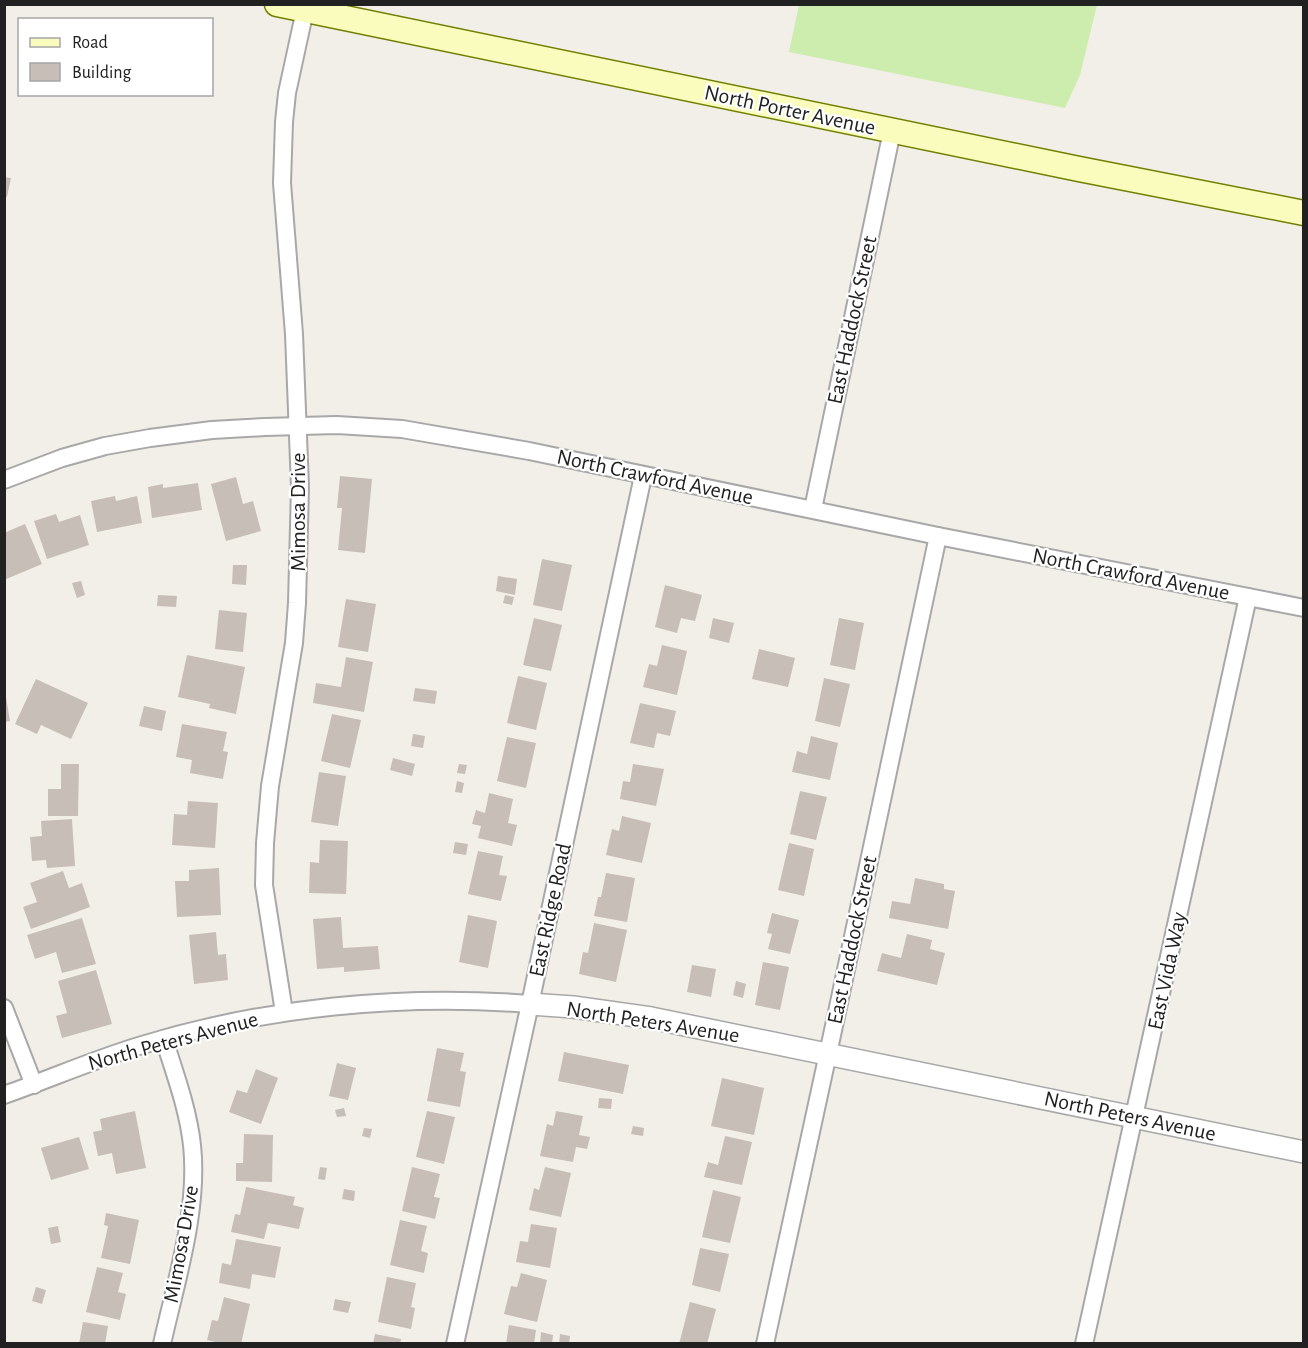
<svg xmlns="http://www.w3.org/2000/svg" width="1308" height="1348" viewBox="0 0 1308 1348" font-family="'Alegreya Sans',sans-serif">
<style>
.grass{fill:#ccedad}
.building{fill:#c7beb7}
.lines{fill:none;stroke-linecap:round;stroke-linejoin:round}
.minor-casing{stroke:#a8a8a8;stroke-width:20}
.tertiary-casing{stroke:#a8a8a8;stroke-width:24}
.secondary-casing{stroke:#728001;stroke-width:27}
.minor{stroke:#fff;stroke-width:16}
.tertiary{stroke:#fff;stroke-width:21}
.secondary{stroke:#f9fcbc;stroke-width:24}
.labels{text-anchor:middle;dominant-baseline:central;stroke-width:4.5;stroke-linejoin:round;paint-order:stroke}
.street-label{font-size:22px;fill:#212121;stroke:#fff}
</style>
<rect width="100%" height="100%" fill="#f2efe8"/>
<!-- grass -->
<polygon class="grass" points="799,5 799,4 1097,5 1080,75 1065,108 789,52"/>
<!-- building -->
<g class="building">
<polygon points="4,177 11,178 7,197 4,196"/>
<polygon points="340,476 372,479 365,553 338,550 342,508 337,508"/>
<polygon points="236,477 243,504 253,501 261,531 226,541 211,484"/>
<polygon points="198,483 202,510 152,518 148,487 163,484 163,488"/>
<polygon points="115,496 116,501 137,496 142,523 97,532 91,501"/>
<polygon points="56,514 59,522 80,515 89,545 47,559 34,521"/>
<polygon points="25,524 42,564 4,580 4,533"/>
<polygon points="542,559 572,565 562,611 533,605"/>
<polygon points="233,565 247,565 246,585 232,584"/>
<polygon points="498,576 517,579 515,595 496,591"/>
<polygon points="81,581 85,595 77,598 72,583"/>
<polygon points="665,585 702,595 695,621 681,618 677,633 655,627"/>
<polygon points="158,595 177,596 176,607 157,606"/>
<polygon points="505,595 514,597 512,605 503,603"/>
<polygon points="346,599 376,604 368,652 338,647"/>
<polygon points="219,610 247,613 243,652 215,649"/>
<polygon points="534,618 562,625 551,671 523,665"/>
<polygon points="713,618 734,623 729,643 709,638"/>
<polygon points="839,618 864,623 855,670 830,665"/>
<polygon points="662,645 687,651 677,695 643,687 649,664 657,666"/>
<polygon points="759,649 795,658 788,687 752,679"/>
<polygon points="187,655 245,667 236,714 209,708 210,704 178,697"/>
<polygon points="346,657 373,662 364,712 313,703 316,683 341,687"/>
<polygon points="518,676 547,683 536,730 507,723"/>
<polygon points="824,678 850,684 840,727 815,721"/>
<polygon points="36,679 88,703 71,739 41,725 37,734 15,724"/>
<polygon points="415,688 437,691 435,704 413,701"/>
<polygon points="6,697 10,721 4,722 4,698"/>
<polygon points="640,703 676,711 670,736 657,733 654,748 630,743"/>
<polygon points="144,706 166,711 162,731 139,726"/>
<polygon points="332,714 361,720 350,768 321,761"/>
<polygon points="182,724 227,732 223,751 228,752 223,779 190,773 192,760 176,757"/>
<polygon points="413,734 425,736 423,748 411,746"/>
<polygon points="811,736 838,743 830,780 792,772 797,751 807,754"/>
<polygon points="507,737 536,743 526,788 497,781"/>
<polygon points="393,758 415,764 412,776 390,770"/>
<polygon points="61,764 79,764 78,816 48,816 48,789 61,789"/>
<polygon points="459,764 467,765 465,774 457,773"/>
<polygon points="633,764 664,769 656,806 620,799 623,781 630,782"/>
<polygon points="319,772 346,776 338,826 311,822"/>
<polygon points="457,781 464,783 462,793 455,792"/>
<polygon points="800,791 827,797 816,840 790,834"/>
<polygon points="489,793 513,799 508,823 517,825 512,846 478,838 481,826 472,824 476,810 485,813"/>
<polygon points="188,801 218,803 215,848 172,845 174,814 187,815"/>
<polygon points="622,816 651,823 642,863 606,855 612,829 619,831"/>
<polygon points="72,819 75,866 47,868 46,860 32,861 30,837 42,836 41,821"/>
<polygon points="320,840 348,841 346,894 309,893 310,862 319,863"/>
<polygon points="455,842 468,844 466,855 453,853"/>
<polygon points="789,843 814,849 804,896 778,890"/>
<polygon points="478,851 503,856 499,875 507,876 501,901 468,894"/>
<polygon points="219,868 221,915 177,917 175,881 189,881 189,870"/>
<polygon points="63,871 69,888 82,883 90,907 31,929 23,907 37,902 30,883"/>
<polygon points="606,873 635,878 627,922 594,916 598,897 601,897"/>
<polygon points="915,878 944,884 944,889 955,891 948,929 889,918 892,901 910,904"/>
<polygon points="772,913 799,920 790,954 768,949 772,934 767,933"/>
<polygon points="468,915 497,921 488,968 459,962"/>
<polygon points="341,917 343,948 378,946 380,969 344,972 344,967 317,969 313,919"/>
<polygon points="82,918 96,964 62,973 56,952 35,959 27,935"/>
<polygon points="594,923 627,930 616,982 579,974 583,952 588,953"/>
<polygon points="216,932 218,955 226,954 228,980 194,984 189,935"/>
<polygon points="907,934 932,940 930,949 945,953 937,985 877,971 882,953 901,958"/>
<polygon points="763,962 789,967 780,1010 755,1005"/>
<polygon points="692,965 716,969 711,997 687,992"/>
<polygon points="96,970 112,1024 62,1038 56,1016 67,1013 58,981"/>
<polygon points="736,981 746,984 743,998 733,995"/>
<polygon points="437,1048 464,1053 460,1071 466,1072 460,1107 427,1101"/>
<polygon points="564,1052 629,1065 623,1094 558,1081"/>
<polygon points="337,1063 356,1068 348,1100 329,1096"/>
<polygon points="256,1069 278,1078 261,1124 229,1112 237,1090 247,1093"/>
<polygon points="722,1078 764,1088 754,1135 711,1126"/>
<polygon points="599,1098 612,1099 611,1109 598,1108"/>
<polygon points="344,1108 346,1116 337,1117 335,1110"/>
<polygon points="135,1111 146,1168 116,1174 112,1153 98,1156 93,1132 102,1130 100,1119"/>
<polygon points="427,1111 455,1117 444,1164 416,1157"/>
<polygon points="556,1111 583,1116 579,1135 590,1137 587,1149 576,1147 573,1162 540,1156 547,1124 553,1126"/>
<polygon points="633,1126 644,1128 643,1136 631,1134"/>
<polygon points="364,1128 372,1129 370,1138 362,1136"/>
<polygon points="244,1134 273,1135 272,1182 236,1181 236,1163 243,1163"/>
<polygon points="725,1136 752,1142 742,1185 704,1177 708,1162 718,1165"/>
<polygon points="79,1137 89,1169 51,1180 41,1148"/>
<polygon points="320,1167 327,1168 325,1180 318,1179"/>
<polygon points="412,1167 440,1174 434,1197 440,1198 435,1219 402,1211"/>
<polygon points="545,1167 571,1173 561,1217 529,1210 534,1188 539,1190"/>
<polygon points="246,1187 295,1197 293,1205 304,1208 299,1229 268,1223 264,1239 231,1232 235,1214 240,1215"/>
<polygon points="344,1189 355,1191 354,1201 342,1199"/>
<polygon points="713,1190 741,1197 730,1243 702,1237"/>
<polygon points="106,1213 139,1220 130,1264 101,1258 108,1226 104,1225"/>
<polygon points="400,1220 427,1226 421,1251 428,1253 424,1273 390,1265"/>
<polygon points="531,1224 557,1228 550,1268 516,1262 520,1241 528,1242"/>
<polygon points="58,1226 61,1242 51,1244 48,1228"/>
<polygon points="236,1239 281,1247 275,1278 252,1274 250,1289 219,1283 222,1263 231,1265"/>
<polygon points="700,1248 729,1254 720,1292 692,1285"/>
<polygon points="97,1267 123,1273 118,1292 126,1294 120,1320 86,1312"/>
<polygon points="521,1273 547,1280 537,1322 504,1314 511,1286 517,1287"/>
<polygon points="387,1277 416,1283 411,1307 415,1308 411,1329 378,1322"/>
<polygon points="36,1287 46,1290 42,1304 32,1301"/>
<polygon points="224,1297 250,1304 241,1344 223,1344 207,1340 212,1320 218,1321"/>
<polygon points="335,1299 351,1302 348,1313 333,1310"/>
<polygon points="690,1302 716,1309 707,1344 679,1344"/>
<polygon points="83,1322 108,1326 105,1344 79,1344"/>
<polygon points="509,1325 536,1330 534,1344 506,1344"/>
<polygon points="541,1332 553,1335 552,1344 540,1344"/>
<polygon points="375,1334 401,1339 400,1344 373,1344"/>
<polygon points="560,1334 570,1336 569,1344 559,1344"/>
</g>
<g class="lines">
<!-- minor casing -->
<g class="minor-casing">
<g id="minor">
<polyline points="4,480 62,458 105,446 150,438 212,430 265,427 337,425 402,429 529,451 938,536 1304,608"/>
<polyline points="813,509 892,131"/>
<polyline points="4,1008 34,1085"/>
<polyline points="284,1012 264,885 265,843 270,786 294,643 297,603 300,487 294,334 282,183 284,122 287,93 305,10"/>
<path d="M 4,1095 C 50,1079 95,1059 142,1045 C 266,1007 401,994 530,1004"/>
<path d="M 162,1344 C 176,1281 199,1210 192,1145 C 188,1109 175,1074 164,1039"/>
<polyline points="455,1344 530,1004 643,476"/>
<polyline points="765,1344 837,1012 938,536"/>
<polyline points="1084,1344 1248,597"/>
</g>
</g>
<!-- tertiary casing -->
<g class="tertiary-casing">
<polyline id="tertiary" points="530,1004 573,1007 651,1018 1304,1152"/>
</g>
<!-- secondary casing -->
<g class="secondary-casing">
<polyline id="secondary" points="277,4 1079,169 1304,213"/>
</g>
<!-- minor -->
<use href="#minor" class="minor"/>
<!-- tertiary -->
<use href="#tertiary" class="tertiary"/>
<!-- secondary -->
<use href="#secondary" class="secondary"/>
</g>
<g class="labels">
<!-- street labels -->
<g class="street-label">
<text transform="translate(790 110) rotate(12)">North Porter Avenue</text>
<text transform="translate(852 320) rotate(-78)">East Haddock Street</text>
<text transform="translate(655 477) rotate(12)">North Crawford Avenue</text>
<text transform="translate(298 512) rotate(-90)">Mimosa Drive</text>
<text transform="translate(1131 574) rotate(11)">North Crawford Avenue</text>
<text transform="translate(550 910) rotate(-78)">East Ridge Road</text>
<text transform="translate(852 940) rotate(-78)">East Haddock Street</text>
<text transform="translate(1167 971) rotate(-78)">East Vida Way</text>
<text transform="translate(653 1022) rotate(9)">North Peters Avenue</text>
<text transform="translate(173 1041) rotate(-15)">North Peters Avenue</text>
<text transform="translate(1130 1116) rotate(12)">North Peters Avenue</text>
<text transform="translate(181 1244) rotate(-80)">Mimosa Drive</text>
</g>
</g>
<!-- border -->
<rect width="1308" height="1348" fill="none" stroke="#212121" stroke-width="12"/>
<!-- legend -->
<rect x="18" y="18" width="195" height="78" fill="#ffffff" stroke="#a6a6a6" stroke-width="1.5"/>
<rect x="30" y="38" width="30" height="9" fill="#f9fcbc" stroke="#a6a6a6" stroke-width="1.5"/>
<text x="72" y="48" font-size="18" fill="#212121">Road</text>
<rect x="30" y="63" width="30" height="18" fill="#c7beb7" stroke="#a6a6a6" stroke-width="1.5"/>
<text x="72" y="78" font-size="18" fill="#212121">Building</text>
</svg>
